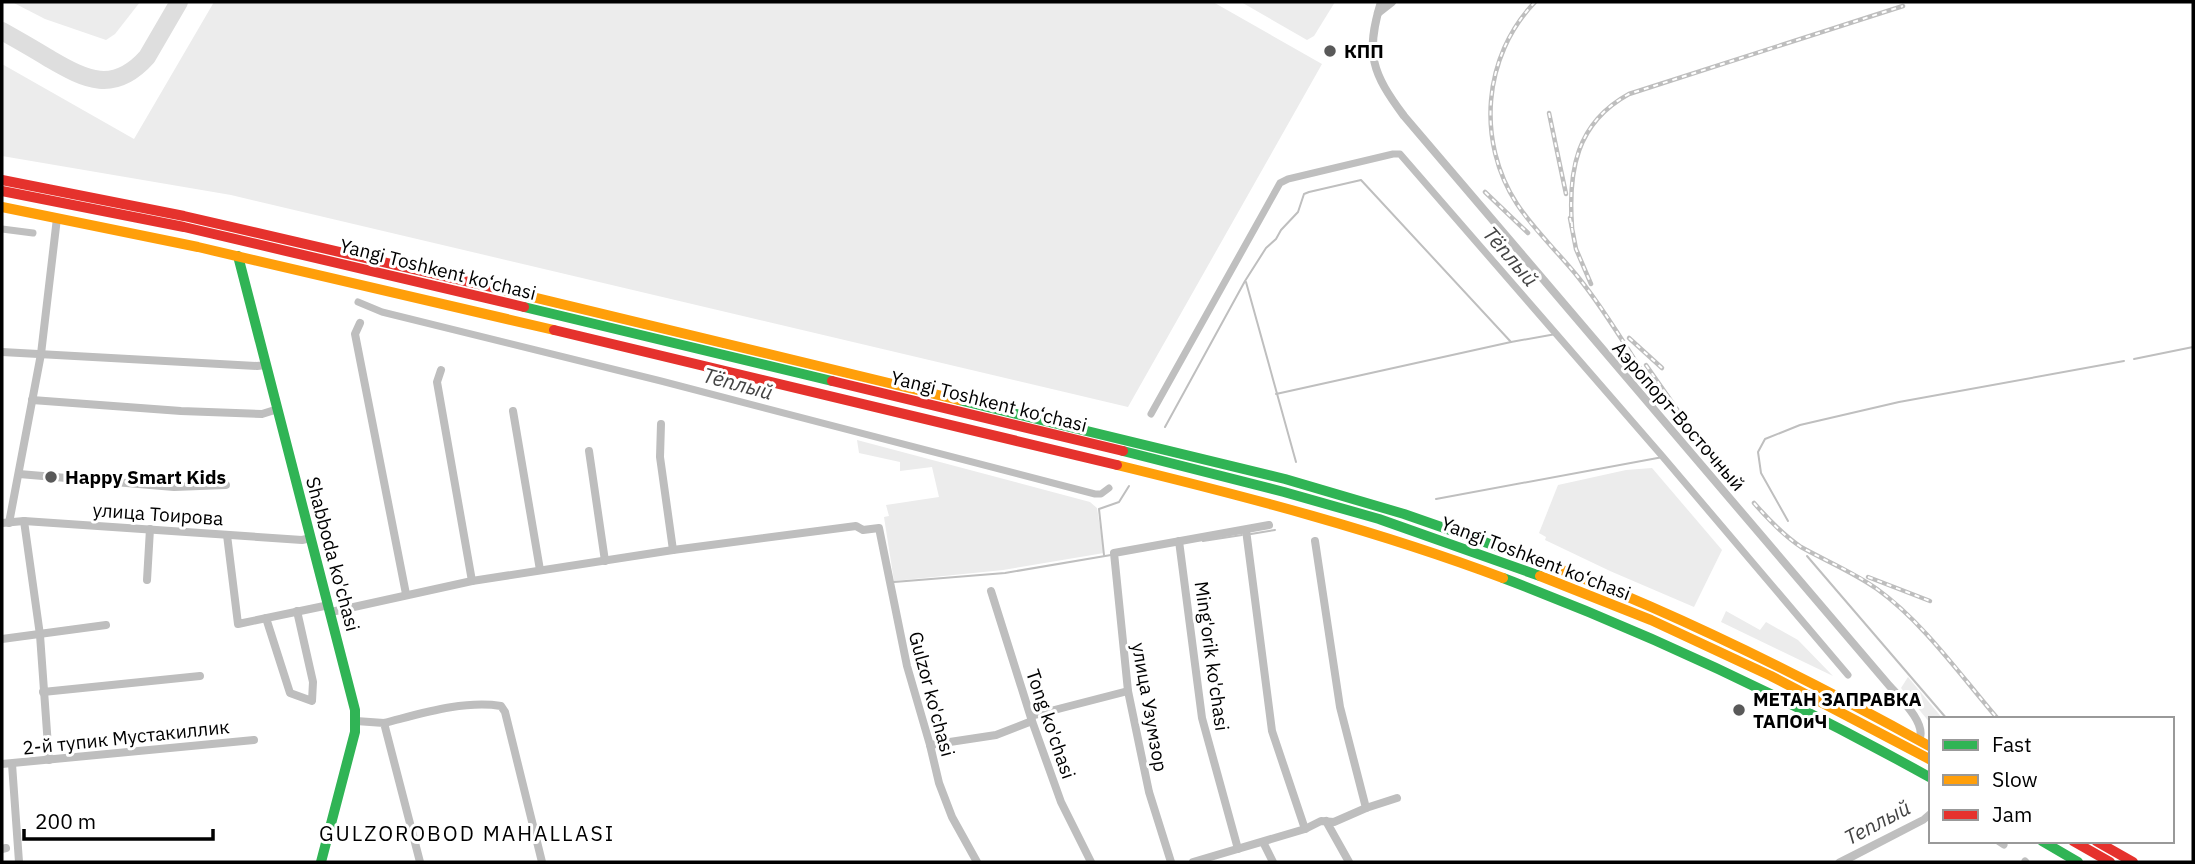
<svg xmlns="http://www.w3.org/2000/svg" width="2195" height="864" viewBox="0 0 2195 864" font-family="'IBM Plex Sans',sans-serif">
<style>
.green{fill:#ececec}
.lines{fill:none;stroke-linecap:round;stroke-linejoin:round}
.stream{stroke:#bfbfbf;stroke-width:2}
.canal{stroke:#bfbfbf;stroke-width:7}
.taxiway{stroke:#dedede;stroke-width:18}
.street{stroke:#bebebe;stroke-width:8}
.fast{stroke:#30b455;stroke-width:10}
.slow{stroke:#ff9f0a;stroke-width:10}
.jam{stroke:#e5322d;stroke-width:10}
.rail-casing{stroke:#bebebe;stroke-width:4.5}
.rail{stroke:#fff;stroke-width:2;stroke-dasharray:5;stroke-linecap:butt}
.poi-dot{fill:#595959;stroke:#fff;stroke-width:2.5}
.labels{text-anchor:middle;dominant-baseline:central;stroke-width:6;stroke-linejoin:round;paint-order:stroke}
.poi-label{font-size:19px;font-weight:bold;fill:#000;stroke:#fff;text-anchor:start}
.street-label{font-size:19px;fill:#000;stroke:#fff}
.water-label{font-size:21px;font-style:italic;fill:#444;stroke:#fff}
.neighbourhood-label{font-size:21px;letter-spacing:2px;fill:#000;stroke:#fff}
</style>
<rect width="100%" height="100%" fill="#fff"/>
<!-- green -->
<g class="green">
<polygon points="12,2 140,2 115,34 106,40 45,19"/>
<polygon points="214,2 1213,2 1322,64 1128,407 231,195 2,156 2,64 134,139"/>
<polygon points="1241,2 1335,2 1314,36 1307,40"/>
<polygon points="857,440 1090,502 1097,508 1104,553 1003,570 894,581 884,517 889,516 886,505 939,497 932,467 900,471 900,462 859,453"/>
<polygon points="1652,468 1722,550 1694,607 1610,571 1545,540 1546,537 1539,533 1558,485 1626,470"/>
<polygon points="1726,611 1760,630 1766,622 1798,640 1833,676 1721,622"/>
<polygon points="1908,677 1943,719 1931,719 1931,724 1901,688"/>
</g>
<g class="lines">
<!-- stream -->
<g class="stream">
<polyline points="1246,282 1296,462"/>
<polyline points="2134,359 2193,347"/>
<polyline points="1276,394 1511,342 1556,334"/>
<polyline points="1165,427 1245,281 1266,248 1276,239 1281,230 1298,212 1304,194 1309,192 1361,180 1511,342"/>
<polyline points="1436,499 1663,457"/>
<polyline points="1788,521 1761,473 1758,452 1765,439 1800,425 1899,402 2124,361"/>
<polyline points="1251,534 1275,530"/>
<polyline points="1203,541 1242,535"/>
<polyline points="1104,555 1099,509 1119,502 1129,486"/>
<polyline points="1807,556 1947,719"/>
<polyline points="894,582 1005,573 1111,555"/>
<polyline points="1848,862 1925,822 1931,817"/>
</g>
<!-- canal -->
<g class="canal">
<polyline points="2,229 33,233"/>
<polyline points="358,302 382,312 661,381 1095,494 1101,494 1109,488"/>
<polyline points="1151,414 1280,183 1288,179 1393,154 1400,154 1663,457 1848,675"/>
<polyline points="1998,841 2004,845"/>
<polyline points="2025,861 2026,862"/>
<polyline points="1839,862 1924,819 1931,813"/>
</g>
<!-- taxiway -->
<path class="taxiway" d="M 2,31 C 18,40 34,49 50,59 C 86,80 114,94 147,57 L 179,2"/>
<!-- street -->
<g class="street">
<path d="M 1381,2 C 1365,54 1372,73 1404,116 L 1887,683 C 1898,696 1928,724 1919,740"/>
<polyline points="1378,13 1392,2"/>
<polyline points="360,323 355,334 406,594"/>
<polyline points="2,352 257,366 266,365"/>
<polyline points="441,370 437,382 472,581"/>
<polyline points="32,400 181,411 262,414 278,409"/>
<polyline points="513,411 540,570"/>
<polyline points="661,424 660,457 673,550"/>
<polyline points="589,451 605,561"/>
<polyline points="19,474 174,487 226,485"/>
<polyline points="24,521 40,635 49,760"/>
<polyline points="2,523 24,521 302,540 311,538"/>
<polyline points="9,523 41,354 57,218"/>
<polyline points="1246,530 1272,731 1305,829"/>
<polyline points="227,535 238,624 329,605"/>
<polyline points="1179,541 1202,718 1238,849"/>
<polyline points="1315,541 1340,707 1366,808"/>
<polyline points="147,580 150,529"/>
<polyline points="991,591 1032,721 1061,802 1091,862"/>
<polyline points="331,612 472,581 673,550 856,526 863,530 879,528 907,666 930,745 939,783 952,817 977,862"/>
<polyline points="266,618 290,693 312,701 313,682 297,611"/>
<polyline points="2,639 106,625"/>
<polyline points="43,692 200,676"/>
<polyline points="1031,716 1128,691"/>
<polyline points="356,721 384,723 420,862"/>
<path d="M 384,723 C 420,714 463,700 501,706 L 505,712 L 542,862"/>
<polyline points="930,745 996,735 1032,721"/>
<polyline points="2,764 254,740"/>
<polyline points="12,764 19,862"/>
<polyline points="1326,821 1349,862"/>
<polyline points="1263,842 1273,862"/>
<polyline points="2,849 6,848"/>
<polyline points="1171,862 1149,792 1128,691 1114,553 1269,525"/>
<polyline points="1193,862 1305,829 1321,821 1334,822 1366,808 1397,798"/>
</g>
<!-- fast -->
<g class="fast">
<polyline points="238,256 355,710 355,732 321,862"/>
<polyline points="524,307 832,381"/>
<polyline points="959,400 1285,479 1404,514 1533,559"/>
<polyline points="1123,451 1284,492 1379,519 1540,576"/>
<path d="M 1503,578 C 1651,634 1793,701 1931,778"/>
<polyline points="2042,841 2078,862"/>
</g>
<!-- slow -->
<g class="slow">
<polyline points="2,207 198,247 554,330"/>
<polyline points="495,288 959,400"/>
<path d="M 1117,465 C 1248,497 1378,531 1503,578"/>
<path d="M 1533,559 C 1671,610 1803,676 1931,747"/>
<polyline points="1540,576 1651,620 1771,676 1931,760"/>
</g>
<!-- jam -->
<g class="jam">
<polyline points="2,180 184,216 495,288"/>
<polyline points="2,191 184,227 524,307"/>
<polyline points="554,330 1117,465"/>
<polyline points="832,381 1123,451"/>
<polyline points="2073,841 2110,862"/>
<polyline points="2096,841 2133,862"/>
</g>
<!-- rail casing -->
<g class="rail-casing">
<g id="rail">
<path d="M 1535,2 C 1483,56 1476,141 1517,204 C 1534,230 1558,252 1578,277 C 1604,309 1625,345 1647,379"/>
<polyline points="1549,113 1566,194"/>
<polyline points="1485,192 1528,233"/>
<polyline points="1570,218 1576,249 1591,284"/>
<path d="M 1572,227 C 1568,171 1576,123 1629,94 L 1903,6"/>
<polyline points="1629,338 1662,368"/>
<polyline points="1646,365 1690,428"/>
<path d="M 1754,503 C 1768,519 1783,535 1801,547 C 1826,561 1853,572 1877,589 C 1923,622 1961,676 1998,719"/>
<polyline points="1868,577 1930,601"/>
</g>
</g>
<!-- rail -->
<use href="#rail" class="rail"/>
</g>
<!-- markers -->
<g class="poi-dot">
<circle cx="1330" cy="51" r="7"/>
<circle cx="51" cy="477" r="7"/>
<circle cx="1739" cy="710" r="7"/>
</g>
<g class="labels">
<!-- poi labels -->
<g class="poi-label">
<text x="1344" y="51">КПП</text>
<text x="65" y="477">Happy Smart Kids</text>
<text x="1753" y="699">МЕТАН ЗАПРАВКА<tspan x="1753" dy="22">ТАПОиЧ</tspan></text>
</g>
<!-- street labels -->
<g class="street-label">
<text transform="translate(438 269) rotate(14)">Yangi Toshkent ko‘chasi</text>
<text transform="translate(989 401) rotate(14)">Yangi Toshkent ko‘chasi</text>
<text transform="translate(1679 416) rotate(49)">Аэропорт-Восточный</text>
<text transform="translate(158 514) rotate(4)">улица Тоирова</text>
<text transform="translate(333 554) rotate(75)">Shabboda ko'chasi</text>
<text transform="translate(1536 558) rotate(21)">Yangi Toshkent ko‘chasi</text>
<text transform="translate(1212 656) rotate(82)">Ming'orik ko'chasi</text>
<text transform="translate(932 694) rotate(75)">Gulzor ko'chasi</text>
<text transform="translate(1150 707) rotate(80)">улица Узумзор</text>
<text transform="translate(1051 724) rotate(71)">Tong ko'chasi</text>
<text transform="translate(126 737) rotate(-6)">2-й тупик Мустакиллик</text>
</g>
<!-- water labels -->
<g class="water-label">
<text transform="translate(1511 256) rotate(49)">Тёплый</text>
<text transform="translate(738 383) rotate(15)">Тёплый</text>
<text transform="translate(1877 822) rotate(-28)">Теплый</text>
</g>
<!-- neighbourhood labels -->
<g class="neighbourhood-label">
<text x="467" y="833">GULZOROBOD MAHALLASI</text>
</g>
</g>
<!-- border -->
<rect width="2195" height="864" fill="none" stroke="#000000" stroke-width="7"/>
<!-- legend -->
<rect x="1929" y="717" width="245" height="126" fill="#ffffff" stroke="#999999" stroke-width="2"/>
<rect x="1943" y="740" width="35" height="10" fill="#30b455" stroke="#999999" stroke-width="2"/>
<text x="1992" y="752" font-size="21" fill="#000000">Fast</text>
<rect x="1943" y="775" width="35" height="10" fill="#ff9f0a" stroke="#999999" stroke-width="2"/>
<text x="1992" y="787" font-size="21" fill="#000000">Slow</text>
<rect x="1943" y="810" width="35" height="10" fill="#e5322d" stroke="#999999" stroke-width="2"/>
<text x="1992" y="822" font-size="21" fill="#000000">Jam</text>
<!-- scale -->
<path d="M24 829v10h189v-10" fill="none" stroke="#000000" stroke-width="3.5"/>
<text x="35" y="829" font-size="21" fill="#000000" stroke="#ffffff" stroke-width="5" paint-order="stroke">200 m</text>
</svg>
